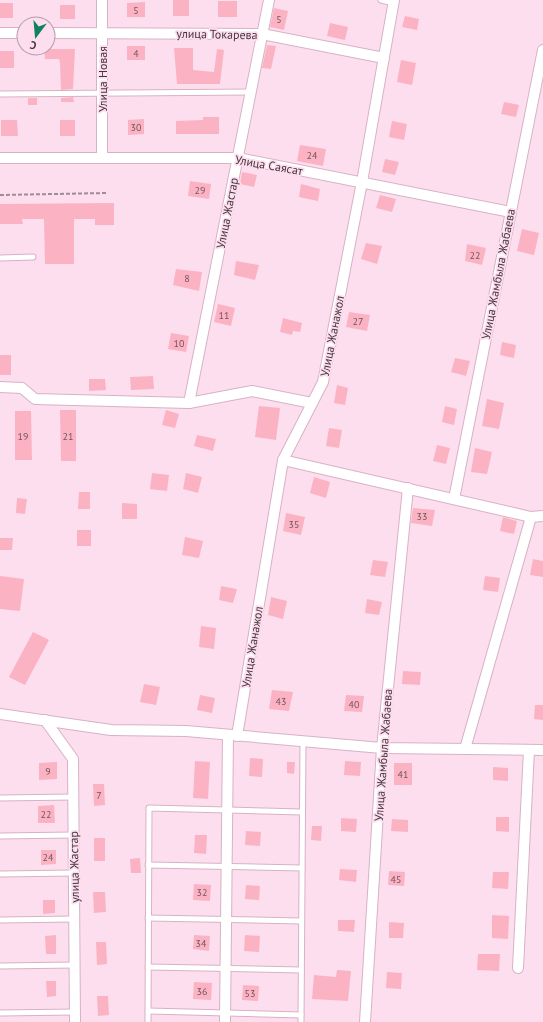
<svg xmlns="http://www.w3.org/2000/svg" width="543" height="1022" viewBox="0 0 543 1022" font-family="'PT Sans',sans-serif">
<style>
.building{fill:#fbb3c3}
.lines{fill:none;stroke-linecap:round;stroke-linejoin:round}
.service-casing{stroke:#d7b2c5;stroke-width:7}
.minor-casing{stroke:#d7b2c5;stroke-width:12}
.path{stroke:#a28b97;stroke-width:2;stroke-dasharray:4 2;stroke-linecap:butt}
.service{stroke:#fff;stroke-width:5}
.minor{stroke:#fff;stroke-width:10}
.labels{text-anchor:middle;dominant-baseline:central;stroke-width:3.5;stroke-linejoin:round;paint-order:stroke}
.number-label{font-size:10px;fill:#72555f}
.street-label{font-size:12px;fill:#45363e;stroke:#fddeee}
</style>
<rect width="100%" height="100%" fill="#fddeee"/>
<!-- building -->
<g class="building">
<rect x="173" y="0" width="16" height="16"/>
<rect x="218" y="1" width="19" height="16"/>
<polygon points="145,2 145,17 127,17 127,3"/>
<rect x="0" y="3" width="13" height="15"/>
<rect x="60" y="5" width="15" height="14"/>
<polygon points="274,8 288,11 284,30 270,27"/>
<polygon points="405,16 419,19 417,30 402,27"/>
<polygon points="330,23 348,27 345,40 327,36"/>
<polygon points="267,45 276,46 271,69 262,68"/>
<rect x="127" y="46" width="18" height="14"/>
<polygon points="174,48 193,48 193,70 214,72 217,49 224,50 220,84 177,84"/>
<polygon points="44,49 75,49 73,89 61,90 60,62 59,59 45,59"/>
<rect x="0" y="51" width="14" height="17"/>
<polygon points="401,60 416,63 412,85 397,82"/>
<polygon points="73,97 74,102 61,102 61,98"/>
<rect x="28" y="98" width="9" height="7"/>
<polygon points="504,102 519,105 516,117 501,114"/>
<polygon points="203,117 219,117 219,134 176,134 176,121 203,120"/>
<polygon points="144,119 144,134 128,135 128,120"/>
<polygon points="1,120 17,120 18,136 1,136"/>
<rect x="60" y="120" width="15" height="16"/>
<polygon points="392,121 407,124 404,140 389,137"/>
<polygon points="300,145 326,149 323,166 297,161"/>
<polygon points="385,159 399,162 395,175 382,172"/>
<polygon points="242,172 257,175 254,187 240,184"/>
<polygon points="190,181 211,184 209,199 188,196"/>
<polygon points="301,184 320,189 318,201 299,197"/>
<polygon points="380,195 396,199 392,212 376,208"/>
<polygon points="114,203 114,225 95,225 95,219 74,219 74,264 45,264 44,219 22,219 23,224 0,224 0,204"/>
<polygon points="522,229 539,233 534,255 517,251"/>
<polygon points="366,243 382,246 377,264 361,259"/>
<polygon points="467,244 486,248 482,265 465,261"/>
<polygon points="236,261 259,265 255,280 234,275"/>
<polygon points="176,269 202,272 199,291 173,285"/>
<polygon points="218,304 235,308 231,326 214,322"/>
<polygon points="349,312 370,315 367,331 346,327"/>
<polygon points="283,318 302,323 300,332 293,331 292,335 280,332"/>
<polygon points="171,333 189,336 186,352 168,349"/>
<polygon points="502,342 516,345 514,358 500,355"/>
<rect x="0" y="355" width="11" height="20"/>
<polygon points="455,358 470,361 466,376 451,372"/>
<polygon points="153,376 154,389 131,390 130,377"/>
<polygon points="89,379 105,379 106,390 89,391"/>
<polygon points="337,385 348,388 345,405 334,403"/>
<polygon points="487,399 504,403 499,429 482,426"/>
<polygon points="259,406 280,408 276,440 255,437"/>
<polygon points="445,406 457,409 454,425 442,422"/>
<polygon points="60,410 76,410 76,461 61,461"/>
<polygon points="166,410 179,414 175,428 162,425"/>
<polygon points="15,411 31,411 32,460 15,460"/>
<polygon points="329,428 342,430 339,448 326,446"/>
<polygon points="197,435 216,439 213,451 194,446"/>
<polygon points="437,445 450,448 446,464 433,461"/>
<polygon points="475,448 492,452 487,474 471,472"/>
<polygon points="152,473 169,475 167,491 150,489"/>
<polygon points="186,473 202,477 198,493 183,489"/>
<polygon points="314,477 330,482 326,498 310,493"/>
<polygon points="79,492 90,492 90,509 78,509"/>
<polygon points="17,498 27,499 25,514 16,513"/>
<polygon points="122,503 137,504 137,519 122,519"/>
<polygon points="413,508 435,510 432,526 411,523"/>
<polygon points="286,513 305,517 301,535 283,531"/>
<polygon points="503,517 517,521 514,534 500,531"/>
<rect x="77" y="530" width="14" height="16"/>
<polygon points="185,537 203,541 199,558 182,555"/>
<polygon points="0,538 13,538 12,550 0,550"/>
<polygon points="533,559 543,561 543,577 530,575"/>
<polygon points="373,560 388,562 385,577 370,575"/>
<polygon points="0,576 24,579 20,611 0,609"/>
<polygon points="485,576 500,578 498,592 483,590"/>
<polygon points="221,586 237,589 233,603 219,600"/>
<polygon points="271,597 287,601 283,619 268,615"/>
<polygon points="367,599 382,602 379,615 365,613"/>
<polygon points="201,626 216,628 214,649 199,647"/>
<polygon points="33,632 49,640 25,685 9,677"/>
<polygon points="403,671 421,672 420,685 402,684"/>
<polygon points="144,684 160,687 156,705 140,702"/>
<polygon points="272,690 293,692 289,711 269,709"/>
<polygon points="200,695 215,698 212,713 197,710"/>
<polygon points="346,695 364,696 362,712 344,711"/>
<polygon points="535,705 543,705 543,720 534,719"/>
<polygon points="250,758 263,759 262,777 249,776"/>
<polygon points="195,761 210,762 208,799 193,798"/>
<polygon points="345,761 361,762 360,776 344,775"/>
<polygon points="57,762 57,779 39,780 39,763"/>
<polygon points="287,762 295,762 294,774 287,773"/>
<rect x="394" y="763" width="18" height="22"/>
<polygon points="493,767 508,768 508,781 493,780"/>
<polygon points="93,784 104,784 105,805 94,806"/>
<polygon points="54,805 55,823 38,823 38,806"/>
<polygon points="496,817 509,817 509,832 496,831"/>
<polygon points="341,818 357,819 356,832 341,831"/>
<polygon points="392,819 408,820 408,832 391,831"/>
<polygon points="312,826 322,826 321,841 311,840"/>
<polygon points="246,831 261,832 260,846 245,845"/>
<polygon points="195,835 207,835 206,854 194,853"/>
<rect x="94" y="838" width="11" height="23"/>
<polygon points="41,850 56,850 56,864 41,865"/>
<polygon points="140,858 141,873 131,873 130,859"/>
<polygon points="340,869 357,870 356,882 339,880"/>
<polygon points="389,871 405,872 404,886 388,885"/>
<polygon points="493,872 509,872 508,889 492,888"/>
<polygon points="194,884 211,885 210,901 193,900"/>
<polygon points="246,885 260,886 259,900 245,899"/>
<polygon points="93,892 105,892 106,912 94,913"/>
<polygon points="43,900 55,900 55,913 43,914"/>
<polygon points="492,915 509,916 508,939 492,938"/>
<polygon points="338,920 355,920 354,932 338,931"/>
<polygon points="389,922 404,923 403,938 389,938"/>
<polygon points="56,935 56,954 46,954 45,936"/>
<polygon points="194,935 210,936 209,951 193,949"/>
<polygon points="245,935 260,936 259,952 244,951"/>
<polygon points="96,942 106,942 107,964 97,965"/>
<polygon points="478,954 500,954 499,971 477,970"/>
<polygon points="337,970 351,971 348,1001 312,999 314,975 336,977"/>
<polygon points="387,972 402,973 401,989 386,988"/>
<polygon points="46,981 56,981 56,996 47,997"/>
<polygon points="194,982 212,983 211,1000 193,999"/>
<polygon points="243,985 259,986 258,1001 242,1000"/>
<polygon points="97,996 108,996 109,1015 98,1016"/>
</g>
<g class="lines">
<!-- service casing -->
<g class="service-casing">
<g id="service">
<polyline points="381,0 394,3"/>
<polyline points="0,94 251,92"/>
<polyline points="0,258 33,257"/>
<polyline points="0,798 73,797"/>
<polyline points="0,836 73,835"/>
<polyline points="148,865 302,868"/>
<polyline points="0,874 74,873"/>
<polyline points="148,918 301,921"/>
<polyline points="0,920 74,919"/>
<polyline points="0,966 75,965"/>
<polyline points="148,967 301,970"/>
<polyline points="148,1011 301,1015"/>
<polyline points="0,1013 75,1012"/>
<polyline points="148,1022 149,808 302,812"/>
<polyline points="301,1022 303,741"/>
</g>
</g>
<!-- minor casing -->
<g class="minor-casing">
<g id="minor">
<polyline points="102,0 102,158"/>
<polyline points="0,33 24,33"/>
<polyline points="48,33 262,34 384,58"/>
<polyline points="0,158 238,158 511,212"/>
<polyline points="0,387 22,388 35,399 189,403 252,391 312,403"/>
<polyline points="189,403 269,0"/>
<polyline points="283,460 531,517 543,516"/>
<polyline points="454,499 543,50"/>
<polyline points="0,714 111,730 186,731 382,748 543,750"/>
<polyline points="45,720 73,759 75,1022"/>
<polyline points="237,736 283,460 323,382 362,182 394,0"/>
<polyline points="465,749 531,517"/>
<polyline points="518,968 529,750"/>
<polyline points="225,1022 228,735"/>
<polyline points="365,1022 382,748 408,488"/>
</g>
</g>
<!-- path -->
<polyline class="path" points="0,195 108,193"/>
<!-- service -->
<use href="#service" class="service"/>
<!-- minor -->
<use href="#minor" class="minor"/>
</g>
<g class="labels">
<!-- number labels -->
<g class="number-label">
<text x="136" y="10">5</text>
<text x="279" y="19">5</text>
<text x="136" y="53">4</text>
<text x="136" y="127">30</text>
<text x="312" y="155">24</text>
<text x="200" y="190">29</text>
<text x="475" y="255">22</text>
<text x="187" y="278">8</text>
<text x="224" y="315">11</text>
<text x="358" y="321">27</text>
<text x="179" y="343">10</text>
<text x="23" y="436">19</text>
<text x="68" y="436">21</text>
<text x="422" y="516">33</text>
<text x="294" y="524">35</text>
<text x="281" y="701">43</text>
<text x="354" y="704">40</text>
<text x="48" y="771">9</text>
<text x="403" y="774">41</text>
<text x="99" y="795">7</text>
<text x="46" y="814">22</text>
<text x="48" y="857">24</text>
<text x="396" y="879">45</text>
<text x="202" y="892">32</text>
<text x="201" y="943">34</text>
<text x="202" y="991">36</text>
<text x="250" y="993">53</text>
</g>
<!-- street labels -->
<g class="street-label">
<text transform="translate(217 34) rotate(1)">улица Токарева</text>
<text transform="translate(102 79) rotate(-90)">Улица Новая</text>
<text transform="translate(269 165) rotate(10)">Улица Саясат</text>
<text transform="translate(227 213) rotate(-79)">Улица Жастар</text>
<text transform="translate(498 274) rotate(-79)">Улица Жамбыла Жабаева</text>
<text transform="translate(332 336) rotate(-79)">Улица Жанажол</text>
<text transform="translate(252 647) rotate(-81)">Улица Жанажол</text>
<text transform="translate(383 755) rotate(-86)">Улица Жамбыла Жабаева</text>
<text transform="translate(74 867) rotate(-91)">улица Жастар</text>
</g>
</g>
<!-- north arrow -->
<g transform="translate(36 36) rotate(196)"><circle r="19" fill="#fddeee" stroke="#b39ba8"/>
<path d="M0-3L7 15L0 10L-7 15Z" fill="#12815d"/>
<text y="-6" font-size="11" font-weight="bold" text-anchor="middle" fill="#45363e">С</text>
</g>
</svg>
